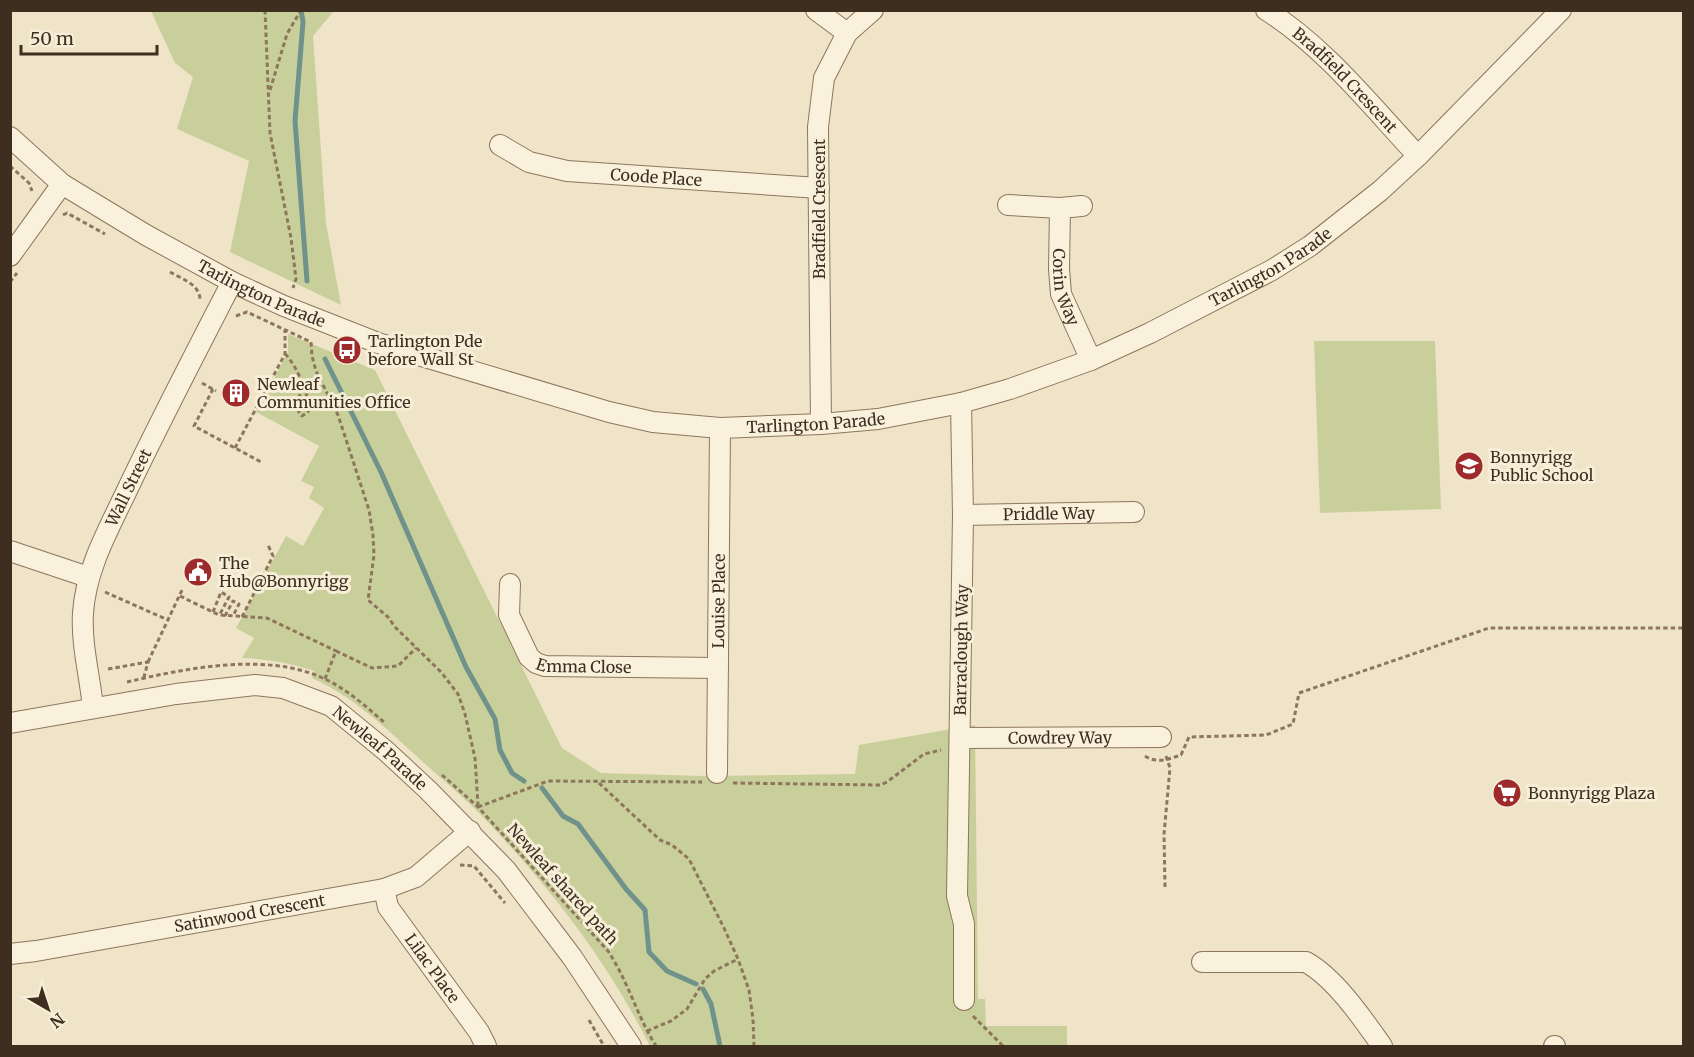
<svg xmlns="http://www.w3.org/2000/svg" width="1694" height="1057" viewBox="0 0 1694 1057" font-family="Merriweather,serif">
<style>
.green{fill:#c9cf9b}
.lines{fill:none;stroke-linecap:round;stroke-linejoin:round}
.stream{stroke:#6f938a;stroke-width:5}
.minor-casing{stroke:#8d765c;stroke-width:22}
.path{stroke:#8d765c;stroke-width:3;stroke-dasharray:4.5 3;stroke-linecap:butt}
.minor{stroke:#faf1dc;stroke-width:20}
.labels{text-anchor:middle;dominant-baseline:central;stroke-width:6;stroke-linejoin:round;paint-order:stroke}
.street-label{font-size:16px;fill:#3d2e20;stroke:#f7eed8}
.poi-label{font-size:16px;fill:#3d2e20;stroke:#f7eed8;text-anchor:start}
</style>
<rect width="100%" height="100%" fill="#f0e4c8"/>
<!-- green -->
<g class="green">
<polygon points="151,11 334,11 313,36 326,223 341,305 230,252 249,161 177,129 193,77 175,63"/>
<path d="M 288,334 L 375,370 L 562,748 L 601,773 L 705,776 L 855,774 L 859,745 L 975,725 L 978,999 L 985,999 L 986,1026 L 1067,1026 L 1067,1046 L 650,1046 C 608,962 549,886 484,818 C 466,799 444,781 424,763 C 388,730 357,699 312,678 L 314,671 C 290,663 268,659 242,658 L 254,638 L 236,628 L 286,536 L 303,546 L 324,508 L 309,498 L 314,487 L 301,481 L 319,446 L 256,412 L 288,352 Z"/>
<polygon points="1314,341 1435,341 1441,509 1320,513"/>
</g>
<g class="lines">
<!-- stream -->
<g class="stream">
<polyline points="301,10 303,22 295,121 307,281"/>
<polyline points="325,359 381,472 466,667 495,719 500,750 512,773 524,781"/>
<polyline points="542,788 563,816 578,824 626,889 645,910 649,952 667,971 696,984"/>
<polyline points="703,989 711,1004 720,1046"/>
</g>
<!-- minor casing -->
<g class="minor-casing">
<g id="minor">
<polyline points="816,10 847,33"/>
<path id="s1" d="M 1266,10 C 1325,47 1371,106 1418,156"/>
<path id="s2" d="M 10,137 L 62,184 L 146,235 L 232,282 L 284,306 L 378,343 L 609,412 L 653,422 L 720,428 L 821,424 L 878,419 L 961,403 L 1010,389 L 1091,360 L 1150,333 L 1272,270 L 1310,246 L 1380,191 L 1418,156 L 1561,10"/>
<path id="s3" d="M 500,145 L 529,162 L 567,171 L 819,188"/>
<polyline points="1008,205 1060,208 1082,206"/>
<path id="s4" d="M 1060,208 L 1059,269 L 1061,294 L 1091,360"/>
<polyline points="10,256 62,184"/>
<polyline points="961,403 963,515 957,896 964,924 964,1000"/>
<polyline points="821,424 818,127 824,78 847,33 873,10"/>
<path id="s5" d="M 963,515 L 1134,512"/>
<polyline points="10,551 88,577"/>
<path id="s6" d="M 510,584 L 509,615 L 529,657 L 536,663 L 545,666 L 718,668"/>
<path id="s7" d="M 93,708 C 90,676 81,645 83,613 C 86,567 110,527 129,486 C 162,417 197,350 232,282"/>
<path id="s8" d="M 10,723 L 176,694 L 255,685 L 283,688 L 331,706 L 386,751 L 428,790 L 506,870 L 572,957 L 631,1046"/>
<path id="s9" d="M 960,738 L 1161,737"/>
<path id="s10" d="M 717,773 L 720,428"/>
<path id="s11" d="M 384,889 L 388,907 L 479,1032 L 486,1046"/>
<path id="s12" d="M 10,954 L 36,951 L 384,889 L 416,877 L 470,831"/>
<path d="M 1202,962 L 1306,962 C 1335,978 1363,1019 1382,1046"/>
<polyline points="1554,1046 1555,1046"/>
</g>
</g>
<!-- path -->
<g class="path">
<polyline points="265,10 270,133 291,238 296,279 293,288"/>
<polyline points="270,90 287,34 301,10"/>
<polyline points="10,166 29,183 32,191"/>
<polyline points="63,215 67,213 105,234"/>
<path d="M 170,272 C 182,279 199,284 200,299"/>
<polyline points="10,282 17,273"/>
<polyline points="236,316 247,312 311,342 312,356 316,371 338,415 369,510 373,535 374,555 368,600 388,617 395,627 441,672 458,694 465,714 475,758 478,805"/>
<path d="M 285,354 C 296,364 311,398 308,412 L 302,416 C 292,407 302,395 302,384"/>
<polyline points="202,383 216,391"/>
<polyline points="213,389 194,426 263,463"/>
<polyline points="235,448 285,354 285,330"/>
<polyline points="105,592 168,620"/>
<polyline points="180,596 219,615 267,618 336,651"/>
<polyline points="213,612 221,592 229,597 220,614"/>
<polyline points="225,616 233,601 239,604 233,616"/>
<polyline points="242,617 273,556 268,545"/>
<polyline points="148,662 183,588"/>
<polyline points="108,669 148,662 144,677"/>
<polyline points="325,679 336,651 372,668 398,666 416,648"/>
<path d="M 127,682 C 187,668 269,651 327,680 C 349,691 368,708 386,724"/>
<path d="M 1145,756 C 1157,764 1169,759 1181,755 L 1189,737 L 1266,735 L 1293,724 L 1299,693 L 1489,628 L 1684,628"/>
<path d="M 442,775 L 478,807 L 608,951 C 628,981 637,1016 656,1046"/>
<polyline points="599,783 660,840 672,845 689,859 724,928 738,959 749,990 753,1019 754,1046"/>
<polyline points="733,783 880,785 887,782 924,754 941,750"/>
<polyline points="478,807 548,781 702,782"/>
<polyline points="460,865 474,866 505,903"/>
<polyline points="1165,887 1164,834 1170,768 1165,753"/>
<polyline points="973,1016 1003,1046"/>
<polyline points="589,1020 604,1046"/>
<polyline points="647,1031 671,1021 687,1009 705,979 714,971 738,959"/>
</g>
<!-- minor -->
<use href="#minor" class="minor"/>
</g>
<!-- icons -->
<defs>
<g id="bus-disc" transform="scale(1.5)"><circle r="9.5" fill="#9e2a2b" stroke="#f7eed8"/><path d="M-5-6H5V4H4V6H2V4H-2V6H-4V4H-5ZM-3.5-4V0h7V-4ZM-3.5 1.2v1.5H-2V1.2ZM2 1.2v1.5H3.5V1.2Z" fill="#fff"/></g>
<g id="building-disc" transform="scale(1.5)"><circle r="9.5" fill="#9e2a2b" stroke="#f7eed8"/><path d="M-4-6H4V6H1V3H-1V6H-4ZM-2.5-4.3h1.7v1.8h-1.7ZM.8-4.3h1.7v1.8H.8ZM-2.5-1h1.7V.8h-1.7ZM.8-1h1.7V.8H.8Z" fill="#fff"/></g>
<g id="school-disc" transform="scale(1.5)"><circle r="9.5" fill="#9e2a2b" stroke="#f7eed8"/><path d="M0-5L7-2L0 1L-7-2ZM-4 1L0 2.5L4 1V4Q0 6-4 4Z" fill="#fff"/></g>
<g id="civic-disc" transform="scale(1.5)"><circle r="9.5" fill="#9e2a2b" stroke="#f7eed8"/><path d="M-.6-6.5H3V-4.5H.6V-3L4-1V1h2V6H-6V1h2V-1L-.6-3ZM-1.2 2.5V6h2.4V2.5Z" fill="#fff"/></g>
<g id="supermarket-disc" transform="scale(1.5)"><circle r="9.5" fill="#9e2a2b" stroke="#f7eed8"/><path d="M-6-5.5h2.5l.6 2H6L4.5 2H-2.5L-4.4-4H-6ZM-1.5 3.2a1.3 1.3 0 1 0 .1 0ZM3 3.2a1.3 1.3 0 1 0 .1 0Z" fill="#fff"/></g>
</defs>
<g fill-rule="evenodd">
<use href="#bus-disc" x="347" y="350"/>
<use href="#building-disc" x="236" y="393"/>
<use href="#school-disc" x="1469" y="466"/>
<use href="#civic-disc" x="198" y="572"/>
<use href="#supermarket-disc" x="1507" y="793"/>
</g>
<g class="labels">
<!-- street labels -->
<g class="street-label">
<text stroke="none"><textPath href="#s1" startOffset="106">Bradfield Crescent</textPath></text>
<text stroke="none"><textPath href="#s3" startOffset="162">Coode Place</textPath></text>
<text transform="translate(819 209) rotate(-90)">Bradfield Crescent</text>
<text stroke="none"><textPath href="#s2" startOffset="1360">Tarlington Parade</textPath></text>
<text stroke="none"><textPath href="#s4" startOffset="80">Corin Way</textPath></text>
<text stroke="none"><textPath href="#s2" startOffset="298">Tarlington Parade</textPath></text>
<text stroke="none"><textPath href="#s2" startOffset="874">Tarlington Parade</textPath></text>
<text stroke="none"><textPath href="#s7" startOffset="230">Wall Street</textPath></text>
<text stroke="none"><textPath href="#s5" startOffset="86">Priddle Way</textPath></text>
<text stroke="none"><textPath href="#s10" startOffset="172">Louise Place</textPath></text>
<text transform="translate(961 650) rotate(-89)">Barraclough Way</text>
<text stroke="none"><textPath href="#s6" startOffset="135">Emma Close</textPath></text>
<text stroke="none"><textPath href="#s9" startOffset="100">Cowdrey Way</textPath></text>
<text stroke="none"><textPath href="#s8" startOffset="392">Newleaf Parade</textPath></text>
<text transform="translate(563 884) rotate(48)">Newleaf shared path</text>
<text stroke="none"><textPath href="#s12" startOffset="243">Satinwood Crescent</textPath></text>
<text stroke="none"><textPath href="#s11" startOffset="94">Lilac Place</textPath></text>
</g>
<!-- poi labels -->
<g class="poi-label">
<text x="368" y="341">Tarlington Pde<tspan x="368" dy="18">before Wall St</tspan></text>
<text x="257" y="384">Newleaf<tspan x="257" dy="18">Communities Office</tspan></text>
<text x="1490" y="457">Bonnyrigg<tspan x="1490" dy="18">Public School</tspan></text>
<text x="219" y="563">The<tspan x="219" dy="18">Hub@Bonnyrigg</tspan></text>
<text x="1528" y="793">Bonnyrigg Plaza</text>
</g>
</g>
<!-- border -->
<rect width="1694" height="1057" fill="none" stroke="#3d2e20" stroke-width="24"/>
<!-- north arrow -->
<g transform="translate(48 1009) rotate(141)" stroke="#f7eed8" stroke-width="4.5" paint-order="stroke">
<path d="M0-4.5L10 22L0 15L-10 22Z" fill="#3d2e20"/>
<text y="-9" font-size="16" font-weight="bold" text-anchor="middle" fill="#3d2e20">N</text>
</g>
<!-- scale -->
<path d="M21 45v9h136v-9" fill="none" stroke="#3d2e20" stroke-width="3"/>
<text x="30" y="45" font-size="18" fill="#3d2e20" stroke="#f7eed8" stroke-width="4.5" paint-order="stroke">50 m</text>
</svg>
